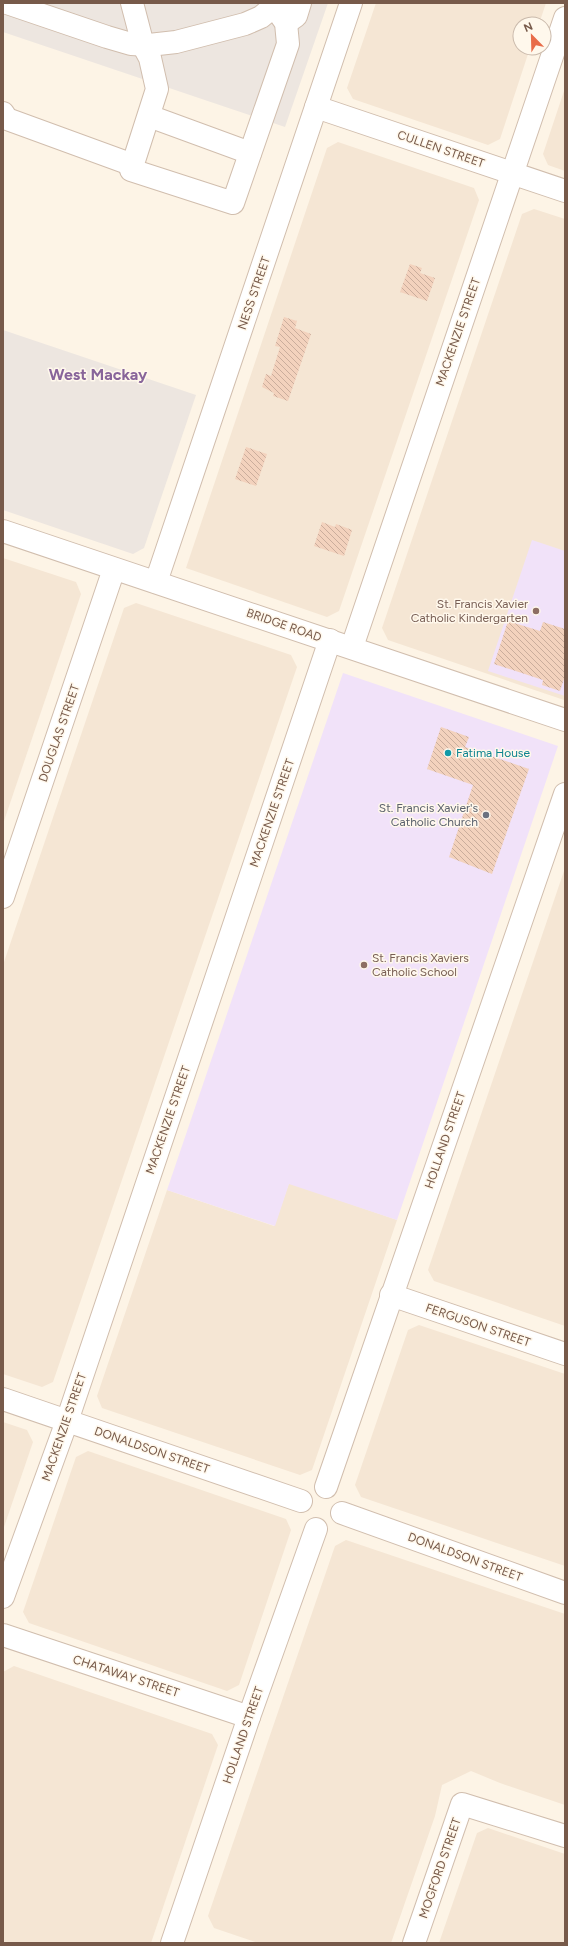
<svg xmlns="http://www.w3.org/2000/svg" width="568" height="1946" viewBox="0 0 568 1946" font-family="Figtree,sans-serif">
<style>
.residential{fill:#f5e6d4}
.industrial{fill:#ede6e0}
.education{fill:#f1e2f9}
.building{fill:url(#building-back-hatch)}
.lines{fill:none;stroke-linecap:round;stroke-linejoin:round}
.minor-casing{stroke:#d1beae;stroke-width:24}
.minor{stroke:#fff;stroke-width:22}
.education-dot{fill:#8d6e63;stroke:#fff8ec;stroke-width:1.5}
.culture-dot{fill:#0f9aa8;stroke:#fff8ec;stroke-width:1.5}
.worship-dot{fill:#6b7280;stroke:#fff8ec;stroke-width:1.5}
.labels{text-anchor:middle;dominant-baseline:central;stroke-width:3;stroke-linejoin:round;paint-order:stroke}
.street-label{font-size:12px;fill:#775a4a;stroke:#fff8ec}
.education-label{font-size:12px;fill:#785e54;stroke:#fff8ec;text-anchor:end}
.culture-label{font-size:12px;fill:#0d838f;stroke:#fff8ec;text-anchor:start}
.worship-label{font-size:12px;fill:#5b616d;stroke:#fff8ec;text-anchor:end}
.district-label{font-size:16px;font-weight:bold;fill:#88659a;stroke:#fff8ec}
</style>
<defs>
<pattern id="building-back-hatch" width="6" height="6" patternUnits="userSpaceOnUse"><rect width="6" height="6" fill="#f3d2bd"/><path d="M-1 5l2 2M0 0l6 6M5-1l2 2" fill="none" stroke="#caad9c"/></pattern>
</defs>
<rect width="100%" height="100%" fill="#fdf4e6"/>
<!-- residential -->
<g class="residential">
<polygon points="376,3 546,3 539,24 520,24 520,48 530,48 500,139 488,145 353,99 347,88"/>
<polygon points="565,88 565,171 548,165 543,154"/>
<polygon points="338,142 474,188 479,200 339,611 327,617 186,568 327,148"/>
<polygon points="534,209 565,219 564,700 388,640 382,628 522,214"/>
<polygon points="3,558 76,582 81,594 3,824"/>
<polygon points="136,603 291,655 297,667 53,1382 42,1387 3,1374 3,965 124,608"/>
<polygon points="565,868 565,1326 434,1281 428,1270"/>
<polygon points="289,1183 397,1220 312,1470 300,1475 102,1408 97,1396 167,1190 274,1226"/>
<polygon points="419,1325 565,1374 565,1566 361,1497 355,1485 408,1330"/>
<polygon points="3,1422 27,1430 33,1442 3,1530"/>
<polygon points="88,1451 286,1519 291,1530 239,1685 227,1691 29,1623 23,1612 76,1457"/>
<polygon points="346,1540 565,1614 565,1805 500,1783 471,1771 442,1785 435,1816 391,1943 258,1943 214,1928 208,1916 335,1546"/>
<polygon points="14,1666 212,1734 218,1745 151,1943 3,1943 3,1672"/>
<polygon points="488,1828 565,1854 565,1943 439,1943 477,1833"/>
</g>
<!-- industrial -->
<g class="industrial">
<polygon points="3,3 328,3 285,127 3,32"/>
<polygon points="3,330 196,395 144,548 133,554 3,510"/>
</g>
<!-- education -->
<g class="education">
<polygon points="532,540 565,551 565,696 488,671"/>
<polygon points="343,673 558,746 397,1220 289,1184 275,1226 167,1190"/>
</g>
<!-- building -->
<g class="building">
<polygon points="410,264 422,268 420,273 435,278 427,301 400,292"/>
<polygon points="284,317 297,321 295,328 311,334 288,401 273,396 274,393 262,387 266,374 271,376 280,347 275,346"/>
<polygon points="246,447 267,454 256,486 235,479"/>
<polygon points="322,522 335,527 336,524 352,530 344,556 314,546"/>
<polygon points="508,621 540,631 543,622 565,629 565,676 560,691 542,685 543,680 494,664"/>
<polygon points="441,727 469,737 465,747 529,769 492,874 449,857 473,785 427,769"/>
</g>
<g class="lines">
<!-- minor casing -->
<g class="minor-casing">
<g id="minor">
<polyline points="7,3 107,37 131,44 149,45 176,42 245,24 261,17 278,3"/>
<polyline points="132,3 143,45 150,58 157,89 131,170 233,203 288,44 286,23 274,6"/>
<polyline points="286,23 296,16 300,3"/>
<polyline points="316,107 565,191"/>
<polyline points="3,113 7,119 133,165"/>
<polyline points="149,116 250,153"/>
<polyline points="3,531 565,720"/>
<polyline points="156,582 351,3"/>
<polyline points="352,647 565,18"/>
<polyline points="3,897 114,569"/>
<polyline points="391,1295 565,1354"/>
<polyline points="3,1399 301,1501"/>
<polyline points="326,1487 565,794"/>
<polyline points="342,1513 565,1593"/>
<polyline points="3,1597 67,1421 330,640"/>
<polyline points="3,1635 249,1717"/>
<polyline points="172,1943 249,1717 316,1529"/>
<polyline points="414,1943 462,1804 565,1836"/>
</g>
</g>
<!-- minor -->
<use href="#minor" class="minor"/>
</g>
<!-- markers -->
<g class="education-dot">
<circle cx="536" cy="611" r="4"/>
<circle cx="364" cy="965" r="4"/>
</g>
<circle class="culture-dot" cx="448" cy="753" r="4"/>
<circle class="worship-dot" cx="486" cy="815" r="4"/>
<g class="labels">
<!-- street labels -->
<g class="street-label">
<text transform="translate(441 149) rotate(19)">CULLEN STREET</text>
<text transform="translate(254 293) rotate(-71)">NESS STREET</text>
<text transform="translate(458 332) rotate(-71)">MACKENZIE STREET</text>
<text transform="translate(284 625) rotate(19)">BRIDGE ROAD</text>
<text transform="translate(59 733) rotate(-71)">DOUGLAS STREET</text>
<text transform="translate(272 813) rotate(-71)">MACKENZIE STREET</text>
<text transform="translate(168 1120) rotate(-71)">MACKENZIE STREET</text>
<text transform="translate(445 1140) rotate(-71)">HOLLAND STREET</text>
<text transform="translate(478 1325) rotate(19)">FERGUSON STREET</text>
<text transform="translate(64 1427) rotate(-71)">MACKENZIE STREET</text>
<text transform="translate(152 1450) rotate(19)">DONALDSON STREET</text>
<text transform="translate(465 1557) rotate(20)">DONALDSON STREET</text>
<text transform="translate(126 1676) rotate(18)">CHATAWAY STREET</text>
<text transform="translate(243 1735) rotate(-71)">HOLLAND STREET</text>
<text transform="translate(440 1868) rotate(-71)">MOGFORD STREET</text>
</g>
<!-- education labels -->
<g class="education-label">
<text x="528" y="604">St. Francis Xavier<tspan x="528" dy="14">Catholic Kindergarten</tspan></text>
<text x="372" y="958" text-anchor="start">St. Francis Xaviers<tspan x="372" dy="14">Catholic School</tspan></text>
</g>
<!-- culture labels -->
<g class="culture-label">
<text x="456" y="753">Fatima House</text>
</g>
<!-- worship labels -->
<g class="worship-label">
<text x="478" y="808">St. Francis Xavier's<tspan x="478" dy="14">Catholic Church</tspan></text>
</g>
<!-- district labels -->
<g class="district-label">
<text x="98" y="374">West Mackay</text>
</g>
</g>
<!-- border -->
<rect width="568" height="1946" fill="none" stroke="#775a4a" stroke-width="8"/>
<!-- north arrow -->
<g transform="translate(532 36) rotate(337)"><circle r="19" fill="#fff8ec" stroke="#c9b9ab"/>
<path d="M0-3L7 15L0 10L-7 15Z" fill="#e86c49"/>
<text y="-6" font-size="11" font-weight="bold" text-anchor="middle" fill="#775a4a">N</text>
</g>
</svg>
